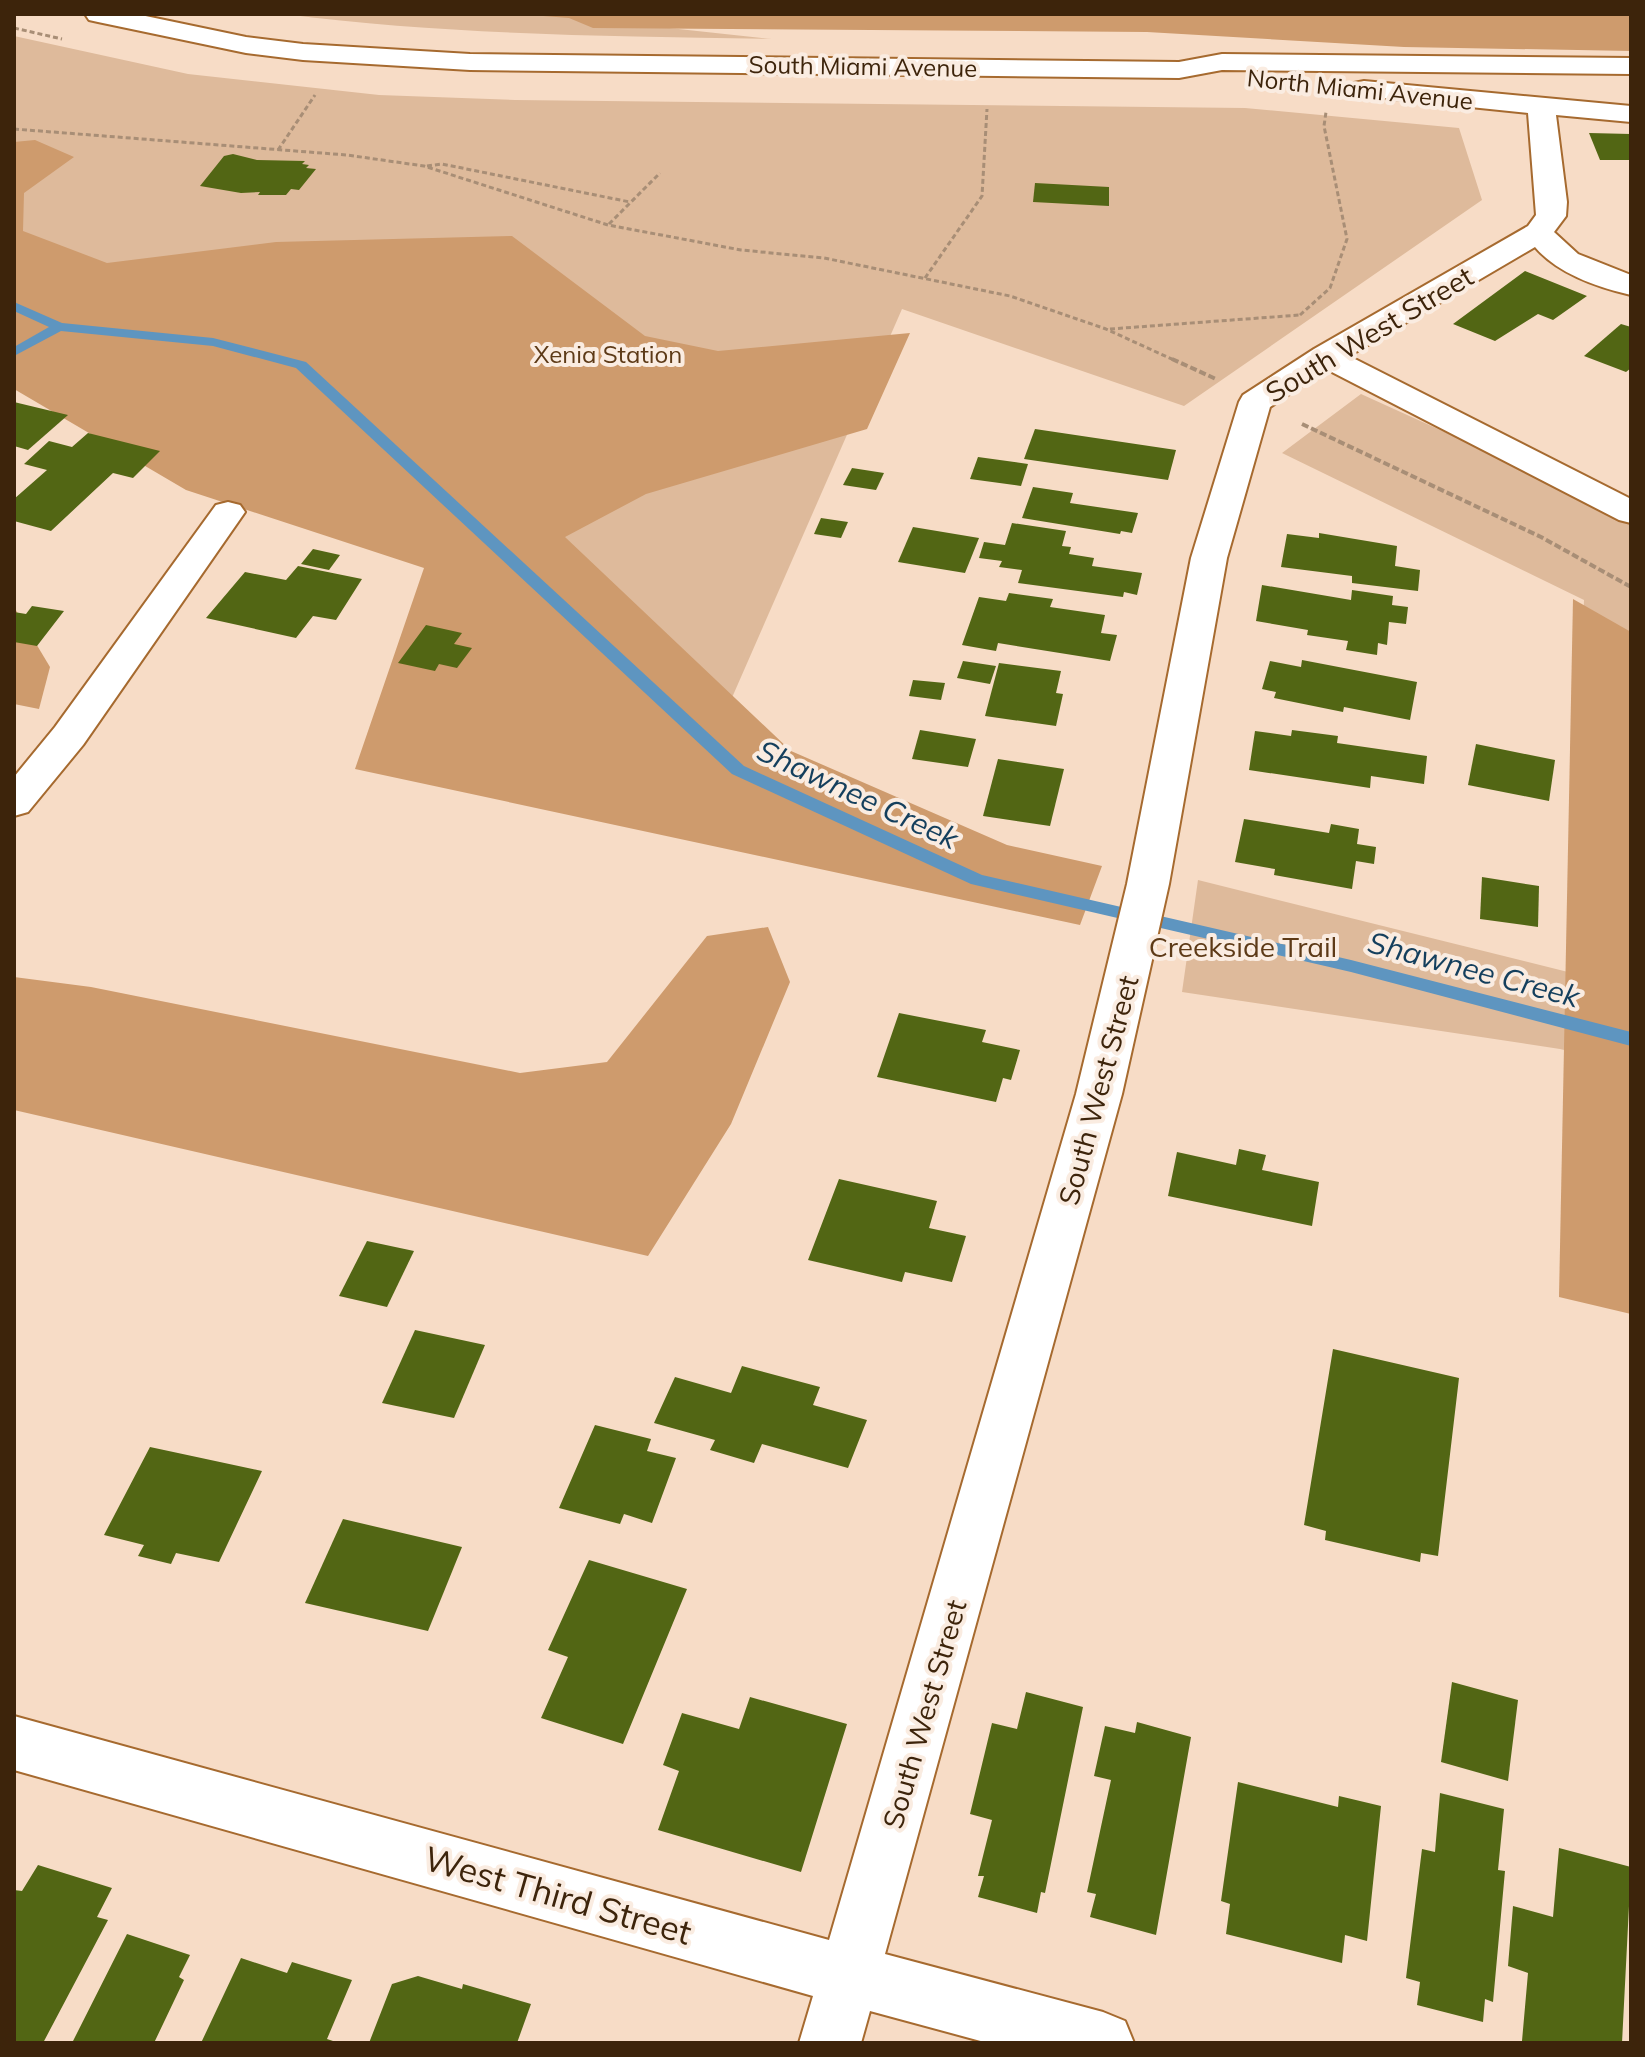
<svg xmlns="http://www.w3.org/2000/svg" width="1645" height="2057" viewBox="0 0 1645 2057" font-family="Mulish,sans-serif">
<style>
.green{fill:#deba9b}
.forest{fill:#ce9b6d}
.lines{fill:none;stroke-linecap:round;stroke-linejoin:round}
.stream{fill:#5e95c0;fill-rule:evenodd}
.building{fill:#526614}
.minor-casing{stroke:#a66a2f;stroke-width:4}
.path-far1{stroke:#a88e76;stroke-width:3;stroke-dasharray:5 3;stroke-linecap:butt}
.path{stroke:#a88e76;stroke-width:4;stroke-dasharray:7 3;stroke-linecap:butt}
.minor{fill:#fff;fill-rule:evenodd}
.labels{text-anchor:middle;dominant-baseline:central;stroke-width:8;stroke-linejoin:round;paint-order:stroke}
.far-street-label{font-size:24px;fill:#3d240b;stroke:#faece1}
.far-park-label{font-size:24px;fill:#5d3a17;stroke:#faece1}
.street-label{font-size:28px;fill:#3d240b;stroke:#faece1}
.park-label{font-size:28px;fill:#5d3a17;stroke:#faece1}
.water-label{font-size:30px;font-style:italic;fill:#143f5d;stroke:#faece1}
.near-street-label{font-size:34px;fill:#3d240b;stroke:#faece1}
</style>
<rect width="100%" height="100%" fill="#f7dcc6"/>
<!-- green -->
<g class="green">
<path d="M 284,14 L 582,14 L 577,18 L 772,39 C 608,36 446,35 284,14 Z"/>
<polygon points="14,36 188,74 379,95 515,100 1245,108 1459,128 1482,200 1184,406 902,309 706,757 467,567 14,340"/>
<polygon points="1361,394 1460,439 1631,523 1631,1066 1560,1049 1182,992 1198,880 1568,972 1584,600 1282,453"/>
</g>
<!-- forest -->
<g class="forest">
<polygon points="518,14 1631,14 1631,51 1404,47 1147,32 593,28 569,18"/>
<polygon points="35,140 74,157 24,193 23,231 107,263 276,242 512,236 645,336 718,351 910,333 867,429 646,494 565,537 791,751 1007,845 1102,866 1080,925 355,769 424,568 186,490 14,389 14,142"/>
<polygon points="1573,599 1631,632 1631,1314 1559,1297"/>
<polygon points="14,607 50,667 39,709 14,704"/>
<polygon points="768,927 790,982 731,1124 648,1256 14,1110 14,977 91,987 520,1073 607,1062 707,936"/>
</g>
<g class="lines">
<!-- stream -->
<polygon class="stream" points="14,302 62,323 213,338 306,362 744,766 982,875 1351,960 1631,1032 1631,1046 1351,972 971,884 732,774 296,368 213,346 61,331 14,356 14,347 49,327 14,311"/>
</g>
<!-- building -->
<g class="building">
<polygon points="1589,133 1631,134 1631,160 1600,160"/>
<polygon points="233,154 257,160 305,161 302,164 309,165 306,168 316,169 299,190 291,189 286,195 258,195 260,192 241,193 200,186 224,156"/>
<polygon points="1035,183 1109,187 1109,206 1033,202"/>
<polygon points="1525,271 1587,296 1553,320 1538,314 1495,341 1453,324"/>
<polygon points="1621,324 1631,327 1631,368 1626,372 1584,356"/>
<polygon points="14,402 68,415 28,450 14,446"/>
<polygon points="1035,429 1176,450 1168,480 1024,459"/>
<polygon points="88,433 160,451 133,478 113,473 51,531 14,521 14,499 47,470 24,464 49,441 72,447"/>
<polygon points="978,457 1028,464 1021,486 970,479"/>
<polygon points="852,468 884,473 876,490 843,485"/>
<polygon points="1033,487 1073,493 1070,503 1138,513 1132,533 1121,531 1120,534 1022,518"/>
<polygon points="821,518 848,522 841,538 814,534"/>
<polygon points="1012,523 1066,531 1062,546 1071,547 1069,554 1094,558 1092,566 1142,573 1137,595 1124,592 1123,597 1018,583 1022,570 999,567 1002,561 979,558 984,542 1005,545"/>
<polygon points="913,527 979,538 965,573 898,562"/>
<polygon points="1319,533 1397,546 1395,566 1420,570 1418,591 1352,583 1352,576 1281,567 1287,534 1319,538"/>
<polygon points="313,549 340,555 329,570 301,564"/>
<polygon points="298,566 362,579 336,620 313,616 296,638 206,618 245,572 286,580"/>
<polygon points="1262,585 1351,600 1352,590 1393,596 1392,605 1408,607 1406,624 1389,622 1387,645 1378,643 1377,655 1346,650 1348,641 1307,635 1308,630 1256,621"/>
<polygon points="1009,593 1053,599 1050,607 1105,615 1101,633 1117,635 1110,661 998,643 996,651 962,645 979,597 1006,601"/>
<polygon points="32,606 64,611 37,646 14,642 14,612 26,614"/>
<polygon points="426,625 462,633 454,644 472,648 457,668 439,664 435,671 398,663"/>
<polygon points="1302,660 1417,682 1410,720 1344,707 1343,712 1274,698 1276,692 1262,689 1270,661 1301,667"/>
<polygon points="963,661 996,666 990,684 957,678"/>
<polygon points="999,663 1061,671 1056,693 1063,694 1056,726 985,716"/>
<polygon points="913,680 945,683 941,700 909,696"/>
<polygon points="920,730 976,739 968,767 912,759"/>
<polygon points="1292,730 1338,736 1337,743 1427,756 1424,784 1371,776 1370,788 1249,770 1255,731 1291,736"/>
<polygon points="1476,744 1555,760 1549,801 1468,785"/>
<polygon points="998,759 1064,769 1050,826 983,816"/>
<polygon points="1244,819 1329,833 1331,824 1359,829 1357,844 1376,847 1374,864 1356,861 1352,889 1274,875 1275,869 1235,862"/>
<polygon points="1482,877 1539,886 1538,927 1480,919"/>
<polygon points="899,1013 986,1030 982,1042 1020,1050 1011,1080 1003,1078 996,1102 877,1077"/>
<polygon points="1239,1149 1266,1155 1262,1170 1319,1182 1312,1226 1168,1196 1177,1152 1236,1165"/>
<polygon points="839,1179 937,1201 929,1228 966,1236 952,1282 905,1272 902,1282 808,1260"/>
<polygon points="367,1241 414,1251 387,1307 339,1296"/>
<polygon points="415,1330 485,1345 454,1418 382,1403"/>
<polygon points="1333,1349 1459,1378 1438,1556 1421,1553 1420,1562 1325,1540 1326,1531 1304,1525"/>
<polygon points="742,1366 820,1387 813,1405 867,1420 848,1468 762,1444 754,1463 710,1450 715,1440 654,1423 675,1377 731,1393"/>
<polygon points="595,1425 651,1439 647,1451 676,1458 652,1523 624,1514 620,1524 559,1508"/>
<polygon points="150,1447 262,1471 219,1562 176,1553 171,1564 138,1556 144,1545 104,1535"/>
<polygon points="343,1519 462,1547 428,1631 305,1603"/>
<polygon points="589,1560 687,1589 623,1744 541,1718 568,1657 548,1650"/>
<polygon points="1452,1682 1518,1700 1508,1781 1441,1762"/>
<polygon points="1026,1692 1083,1707 1045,1893 1041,1892 1037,1913 978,1897 984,1876 978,1876 992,1820 970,1814 992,1723 1017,1729"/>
<polygon points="750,1697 847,1724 801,1872 658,1830 679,1771 663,1765 682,1713 739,1729"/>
<polygon points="1137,1722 1191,1737 1156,1935 1090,1917 1096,1894 1087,1892 1111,1780 1094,1776 1105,1726 1135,1733"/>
<polygon points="1238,1782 1338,1807 1339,1796 1381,1806 1367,1941 1345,1935 1342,1963 1226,1934 1230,1904 1221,1901"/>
<polygon points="1440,1793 1504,1809 1498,1870 1505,1871 1493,2002 1485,1999 1483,2022 1417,2005 1420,1982 1406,1978 1422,1849 1435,1852"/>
<polygon points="1559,1848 1631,1867 1622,2043 1522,2041 1528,1973 1508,1966 1513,1906 1553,1917"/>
<polygon points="38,1865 112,1888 97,1917 108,1920 43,2043 14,2043 14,1890 22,1891"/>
<polygon points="127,1934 190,1955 179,1977 184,1980 154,2043 72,2043"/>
<polygon points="241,1958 287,1973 292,1962 352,1980 327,2039 339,2043 201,2043"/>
<polygon points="418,1976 462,1989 463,1984 531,2004 517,2043 369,2043 392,1984"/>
</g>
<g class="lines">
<!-- minor casing -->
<g class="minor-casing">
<g id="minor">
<polygon points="85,14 136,14 246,37 303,44 470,54 1179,62 1222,54 1631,58 1631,74 1222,70 1179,78 470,70 303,60 246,53 98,22 89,20"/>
<path d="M 1364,81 L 1631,106 L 1631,122 L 1556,115 L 1567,202 L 1566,216 L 1554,232 L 1578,254 L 1631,275 L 1631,295 C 1597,287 1558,274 1535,247 L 1349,356 L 1631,499 L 1631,523 L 1619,520 L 1326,369 L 1270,407 L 1227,558 L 1169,884 L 1122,1094 L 885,1954 L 1103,2012 L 1125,2021 L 1134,2043 L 988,2043 L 870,2011 L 861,2043 L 799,2043 L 813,1996 L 14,1770 L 14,1716 L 829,1940 L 1076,1094 L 1127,884 L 1191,558 L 1239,402 L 1243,395 L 1314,349 L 1528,226 L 1536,215 L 1528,113 L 1354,95 L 1350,89 L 1354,83 Z"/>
<polygon points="228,502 240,505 245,512 83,745 28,812 14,816 14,777 55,727 216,505"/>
</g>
</g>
<!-- path-far1 -->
<g class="path-far1">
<polyline points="14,28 62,39"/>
<polyline points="14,129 347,155 424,166 608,225 741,250 824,258 1010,296 1106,329 1176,361"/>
<polyline points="278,150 315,95"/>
<polyline points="427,166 442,164 630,202"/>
<polyline points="609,224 660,173"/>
<polyline points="925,278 982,196 987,109"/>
<polyline points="1300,315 1330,288 1347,239 1324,126 1326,112"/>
<polyline points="1110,329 1300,315"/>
</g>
<!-- path -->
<g class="path">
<polyline points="1172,359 1216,379"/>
<polyline points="1302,424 1541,537 1631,587"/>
</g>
<!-- minor -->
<use href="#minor" class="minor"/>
</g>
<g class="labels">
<!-- far-street labels -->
<g class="far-street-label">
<text transform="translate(863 66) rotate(1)">South Miami Avenue</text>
<text transform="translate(1360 89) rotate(6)">North Miami Avenue</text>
</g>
<!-- far-park labels -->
<g class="far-park-label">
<text x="608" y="354">Xenia Station</text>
</g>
<!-- street labels -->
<g class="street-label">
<text transform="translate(1369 334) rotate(-31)">South West Street</text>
<text transform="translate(1098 1090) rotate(-75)">South West Street</text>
<text transform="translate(924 1714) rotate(-74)">South West Street</text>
</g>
<!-- park labels -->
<g class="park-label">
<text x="1243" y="946">Creekside Trail</text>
</g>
<!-- water labels -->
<g class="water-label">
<text transform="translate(858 794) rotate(25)">Shawnee Creek</text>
<text transform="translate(1474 969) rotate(15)">Shawnee Creek</text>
</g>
<!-- near-street labels -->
<g class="near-street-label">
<text transform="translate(558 1895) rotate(16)">West Third Street</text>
</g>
</g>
<!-- border -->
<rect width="1645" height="2057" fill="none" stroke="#3d240b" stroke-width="32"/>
</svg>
